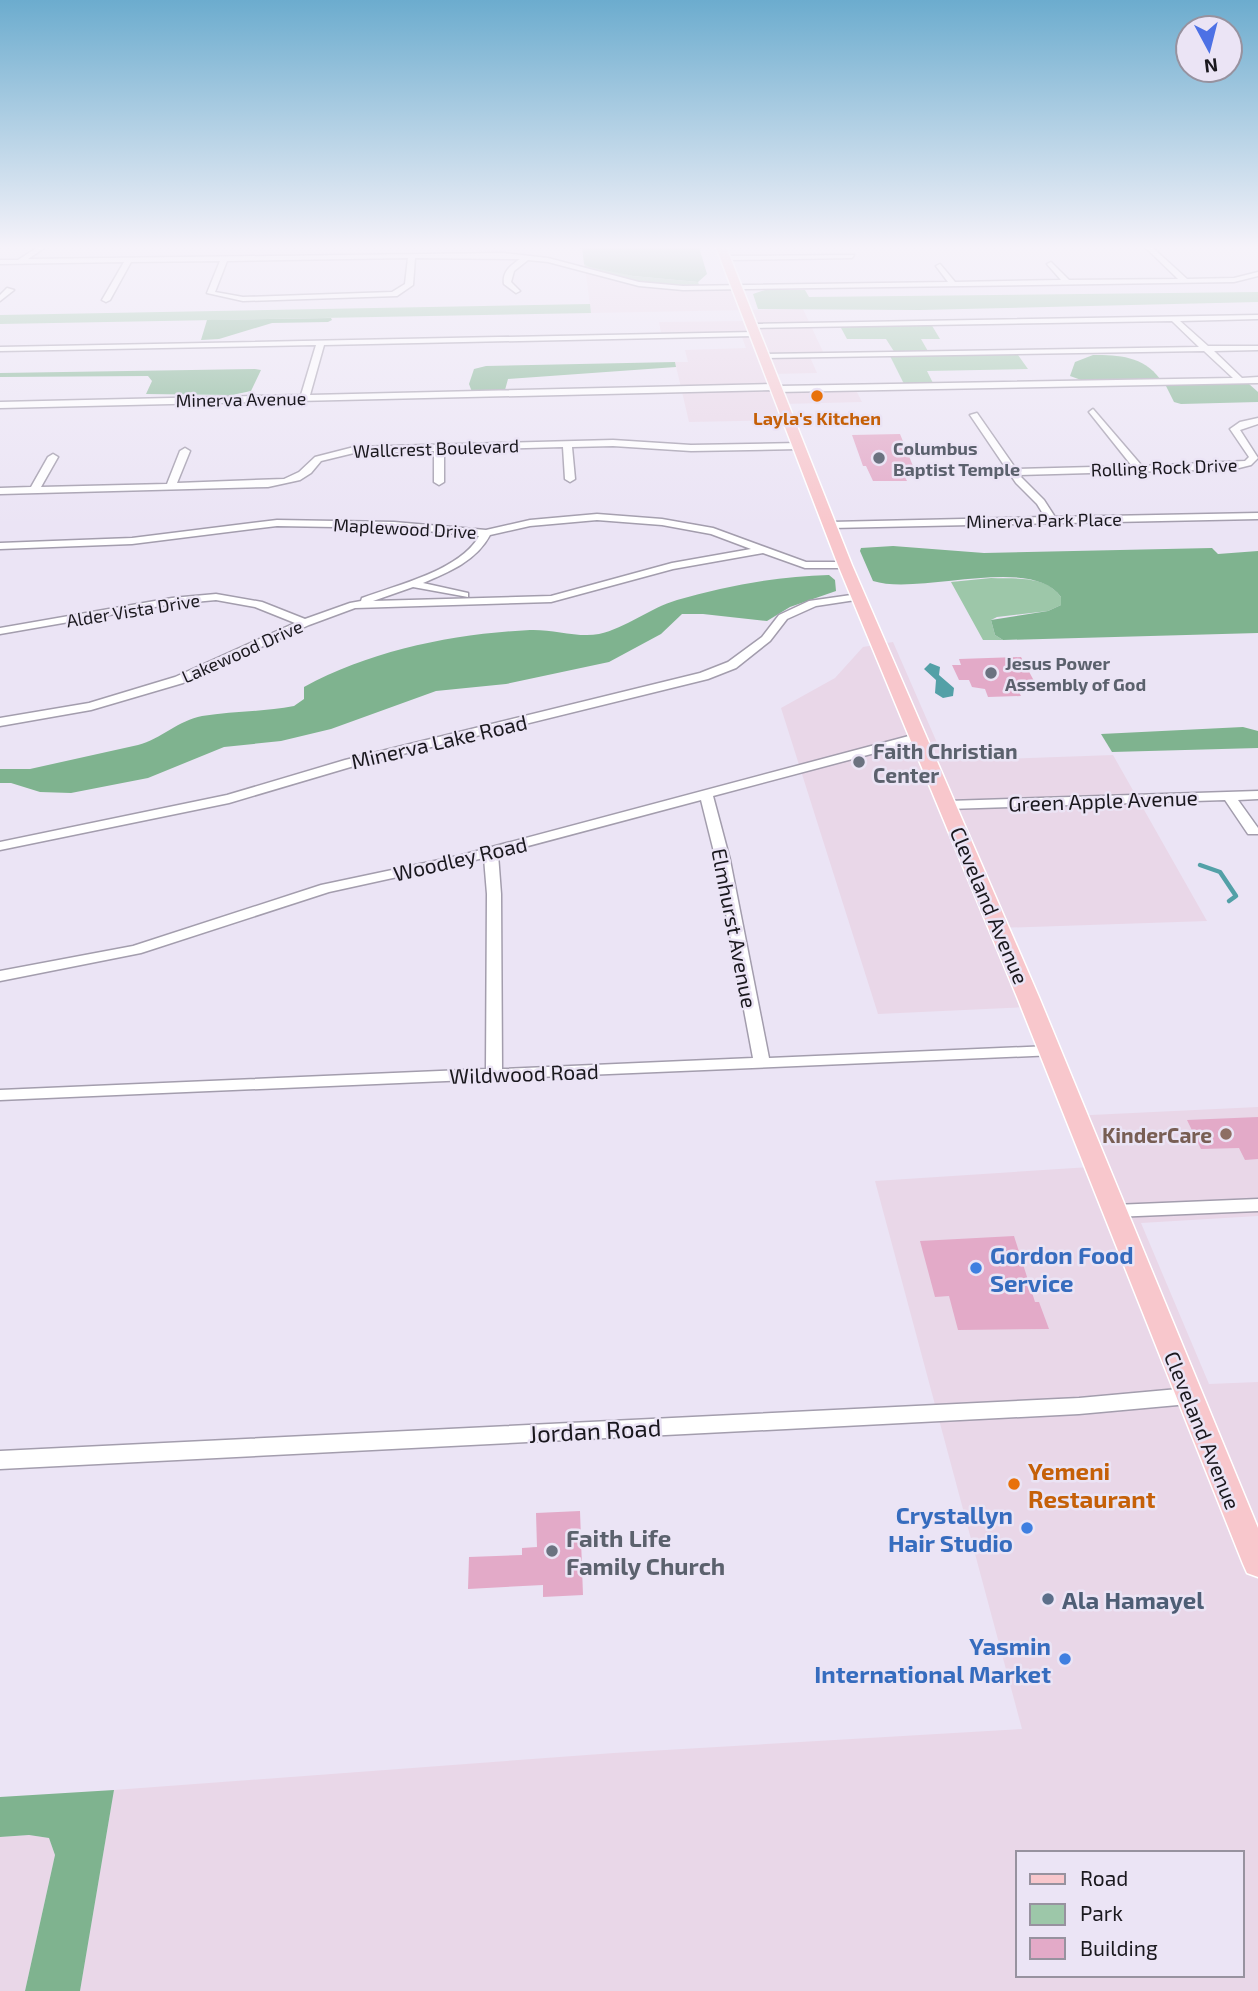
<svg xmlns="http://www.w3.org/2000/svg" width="1258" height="1991" viewBox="0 0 1258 1991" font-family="'Exo 2',sans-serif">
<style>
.commercial{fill:#e9d7e8;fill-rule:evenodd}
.green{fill:#9dc7a9}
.forest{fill:#7fb38f}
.water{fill:#53a0a7}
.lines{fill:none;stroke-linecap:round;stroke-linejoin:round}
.stream{stroke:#53a0a7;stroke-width:4.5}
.building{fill:#e3aac8}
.minor-casing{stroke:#a39dad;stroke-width:3}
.major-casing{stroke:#fff;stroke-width:3}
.minor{fill:#fff;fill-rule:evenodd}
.major{fill:#f8c7cc;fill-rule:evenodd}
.food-dot{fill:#e8710a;stroke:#ebe4f5;stroke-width:2.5}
.worship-dot{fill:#6b7280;stroke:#ebe4f5;stroke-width:2.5}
.education-dot{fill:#8d6e63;stroke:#ebe4f5;stroke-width:2.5}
.shop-dot{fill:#3f7fe0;stroke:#ebe4f5;stroke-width:2.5}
.service-dot{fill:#5c6f8a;stroke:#ebe4f5;stroke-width:2.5}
.labels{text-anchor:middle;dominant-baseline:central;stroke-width:5;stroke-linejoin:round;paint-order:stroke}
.far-street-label{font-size:18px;fill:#1a181e;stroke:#ebe4f5}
.far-food-label{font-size:18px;font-weight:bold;fill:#c56008;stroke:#ebe4f5}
.far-worship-label{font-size:18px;font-weight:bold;fill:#5b616d;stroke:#ebe4f5;text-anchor:start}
.street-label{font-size:21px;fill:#1a181e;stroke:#ebe4f5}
.worship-label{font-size:21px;font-weight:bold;fill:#5b616d;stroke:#ebe4f5;text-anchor:start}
.education-label{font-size:21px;font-weight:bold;fill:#785e54;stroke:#ebe4f5;text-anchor:end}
.near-shop-label{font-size:24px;font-weight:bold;fill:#366cbe;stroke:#ebe4f5;text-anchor:end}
.near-street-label{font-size:24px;fill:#1a181e;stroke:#ebe4f5}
.near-food-label{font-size:24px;font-weight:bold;fill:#c56008;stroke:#ebe4f5;text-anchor:start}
.near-worship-label{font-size:24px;font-weight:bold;fill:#5b616d;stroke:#ebe4f5;text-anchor:start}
.near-service-label{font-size:24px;font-weight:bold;fill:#4e5e75;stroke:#ebe4f5;text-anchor:start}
</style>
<rect width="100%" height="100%" fill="#ebe4f5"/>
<!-- commercial -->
<g class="commercial">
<polygon points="585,267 644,283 739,289 746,310 803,309 825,356 810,357 817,373 771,374 776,389 855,388 862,402 782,404 788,420 689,422 675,362 688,362 685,350 746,348 742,337 662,338 659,322 748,321 746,310 591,313"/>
<polygon points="893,642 945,761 1113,755 1207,921 998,928 1028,1007 878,1014 781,708 835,678 863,647"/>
<path d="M 1258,1107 L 1258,1216 L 1141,1223 L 1209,1384 L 1258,1382 L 1258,1991 L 80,1991 L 114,1790 L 614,1753 L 1022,1729 L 875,1181 L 1090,1167 L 1070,1116 ZM 1018,1853 L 1242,1853 L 1242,1975 L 1018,1975 Z"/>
<polygon points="29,1835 49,1838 55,1855 25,1991 0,1991 0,1837"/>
</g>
<!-- green -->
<g class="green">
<path d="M 584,264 L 633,276 L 698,282 L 700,287 C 660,285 622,281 585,267 Z"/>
<polygon points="765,290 805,290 809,297 1258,292 1258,302 919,310 758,309 753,294"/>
<polygon points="590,304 591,313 0,324 0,315"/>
<polygon points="931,324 940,339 921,339 929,353 895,353 886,339 847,339 840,326"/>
<polygon points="1018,355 1028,369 927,371 934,385 905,386 890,356"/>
<path d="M 991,578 C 1015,579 1046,575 1061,597 L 1061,605 L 1048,611 L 997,617 L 991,620 L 995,635 L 1003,640 L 983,640 L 951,582 Z"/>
</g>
<!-- forest -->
<g class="forest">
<polygon points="582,247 699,247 707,274 698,282 633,276 590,267 584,264"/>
<polygon points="331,318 332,320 328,322 272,323 219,339 201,340 207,320"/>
<path d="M 1093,355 C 1119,355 1143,356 1160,379 L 1084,381 L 1070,376 L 1075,362 Z"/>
<polygon points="675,362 676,367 508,379 505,390 472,392 469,384 474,369 486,366"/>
<polygon points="255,369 261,370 251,391 232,395 146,394 152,381 148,376 0,377 0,373"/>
<polygon points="1172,384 1249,384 1258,392 1258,402 1181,404 1174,402 1166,386"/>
<path d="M 893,546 L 984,553 L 1212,548 L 1218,554 L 1258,551 L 1258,633 L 1003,640 L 995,635 L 991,620 L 1048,611 L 1061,605 L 1061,597 C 1031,554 920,596 873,581 L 860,551 L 861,548 Z"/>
<path d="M 829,575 L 835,580 L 836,591 L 790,607 L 767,621 L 703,614 L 682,614 L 661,634 L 609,662 L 506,684 L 436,691 L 331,729 L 281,741 L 224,747 L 148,778 L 71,793 L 40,792 L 11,783 L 0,783 L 0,769 L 30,769 L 138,745 C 161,739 179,720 202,716 C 232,711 263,712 294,706 L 304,699 L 304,687 C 372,650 453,634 530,630 C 552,629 578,638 599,634 C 626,628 650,608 677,600 C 726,586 779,576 829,575 Z"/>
<polygon points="1243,727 1258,731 1258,748 1112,752 1101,734"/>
<polygon points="114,1790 80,1991 25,1991 55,1855 49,1838 29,1835 0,1837 0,1797"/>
</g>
<!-- water -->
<polygon class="water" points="930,663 940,667 939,675 954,688 953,696 943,698 935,693 936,680 924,669"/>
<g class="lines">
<!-- stream -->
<polyline class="stream" points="1200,865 1220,872 1236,896 1229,901"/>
</g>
<!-- building -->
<g class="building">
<polygon points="900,434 915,471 902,471 907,481 873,481 866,466 863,466 852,435"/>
<polygon points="1021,657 1039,690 1018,690 1021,696 988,697 985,689 972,687 969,680 959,680 952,665 961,665 959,659"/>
<polygon points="1258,1117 1258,1159 1245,1160 1239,1148 1201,1149 1187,1120"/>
<polygon points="1014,1236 1035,1302 1039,1302 1049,1329 958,1330 949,1296 935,1297 920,1241"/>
<polygon points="580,1511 583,1595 543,1597 543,1585 468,1589 469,1557 522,1555 522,1548 537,1547 536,1513"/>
</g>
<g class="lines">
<!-- minor casing -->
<g class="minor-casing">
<g id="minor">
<path d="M 38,247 L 46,247 L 28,259 L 503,253 L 548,258 L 639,282 L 683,286 L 948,282 L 936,266 L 940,264 L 955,282 L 1061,280 L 1047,264 L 1051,262 L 1069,280 L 1178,279 L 1145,247 L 1152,247 L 1187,279 L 1234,278 L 1258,272 L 1258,276 L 1234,282 L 683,290 L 639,286 L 548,262 L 528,260 L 514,271 L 511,282 L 520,291 L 516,293 L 504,284 C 502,272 511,265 520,259 L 415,258 L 413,285 L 397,296 L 243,301 L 207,293 L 220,261 L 131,262 L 110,300 L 106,302 L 102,300 L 124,262 L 0,264 L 0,260 L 18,260 ZM 408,258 L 405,284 L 392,292 L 243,297 L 215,292 L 227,261 Z"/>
<polygon points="854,255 852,258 726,260 722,258 726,256"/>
<polygon points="7,288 14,290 0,301 0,295"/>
<polygon points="1258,315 1258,319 1180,321 1208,346 1258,346 1258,350 1214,351 1242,378 1258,377 1258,383 776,392 772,390 0,408 0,402 301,395 316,345 0,351 0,347 754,332 758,334 754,336 324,345 310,395 775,384 779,386 1233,378 1204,351 764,358 760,356 764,354 1199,347 1172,321 752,328 748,326 752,324"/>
<polygon points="1093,409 1142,466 1245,461 1249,457 1230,429 1240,422 1258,418 1258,424 1240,430 1258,458 1251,465 1235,469 1019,475 1044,500 1055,517 1258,513 1258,519 831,528 826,525 831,522 1045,517 1037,504 1016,483 970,415 977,413 1016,469 1132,466 1089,412"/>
<polygon points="613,440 691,445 799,443 804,446 799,449 691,451 613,446 572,447 575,479 570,482 565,479 563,447 444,450 444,482 439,485 434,482 434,451 354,453 321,461 311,473 300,480 268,487 0,494 0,488 31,487 48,457 53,454 58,457 41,487 167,484 180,451 185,448 190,451 177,483 284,479 299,472 315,457 354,447"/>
<path d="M 597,514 L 662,519 L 713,528 L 806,562 L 845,562 L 850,565 L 845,568 L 805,568 L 763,553 L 673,569 L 551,602 L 355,608 L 309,625 L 183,683 L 91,710 L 0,726 L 0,718 L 89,703 L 175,677 L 295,623 L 255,607 L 216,600 L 172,604 L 0,634 L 0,628 L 172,598 L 216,594 L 262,602 L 305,619 L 350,603 L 361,601 L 362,598 C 397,585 461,570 479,536 L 394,528 L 277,526 L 132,544 L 0,549 L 0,543 L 132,538 L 277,520 L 394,522 L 486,530 L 530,520 ZM 597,520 L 662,525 L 711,534 L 751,549 L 672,563 L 551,596 L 373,601 L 413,587 L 468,597 L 468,593 L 423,583 C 449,572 476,561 490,535 L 530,526 Z"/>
<polygon points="858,594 864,597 862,599 816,606 787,619 770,641 736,668 708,679 354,766 229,803 0,850 0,842 227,795 345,760 700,673 728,662 762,637 779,615 809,601"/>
<path d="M 920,733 L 926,737 L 924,740 L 713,796 L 730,860 L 769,1058 L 1049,1046 L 1055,1047 L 1057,1051 L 1055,1055 L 0,1100 L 0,1090 L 486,1069 L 487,894 L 484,858 L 329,892 L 141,953 L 0,981 L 0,971 L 133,946 L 321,885 L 458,856 ZM 701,800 L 716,860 L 753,1058 L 502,1069 L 501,894 L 498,854 Z"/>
<polygon points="1258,791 1258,799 1238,800 1258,828 1258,834 1248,834 1225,800 948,809 941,805 948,801"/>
<polygon points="1258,1199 1258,1211 1114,1217 1108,1216 1105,1211 1108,1206 1114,1205"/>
<polygon points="1189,1388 1196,1390 1199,1396 1196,1402 1189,1404 1079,1414 0,1469 0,1451 1079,1398"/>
</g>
</g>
<!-- major casing -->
<g class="major-casing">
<polygon id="major" points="716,247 726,247 852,565 1039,997 1258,1528 1258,1577 1247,1573 1243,1564 1017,997 838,565"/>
</g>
<!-- minor -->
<use href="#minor" class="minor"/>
<!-- major -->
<use href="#major" class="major"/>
</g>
<!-- sky -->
<linearGradient id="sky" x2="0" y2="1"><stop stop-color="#6cacce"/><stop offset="0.47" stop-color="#f6f3fa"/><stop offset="1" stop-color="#f6f3fa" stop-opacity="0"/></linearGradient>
<rect width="1258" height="526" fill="url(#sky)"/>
<!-- markers -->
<g class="food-dot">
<circle cx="817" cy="396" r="7"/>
<circle cx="1014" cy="1484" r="7"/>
</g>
<g class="worship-dot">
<circle cx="879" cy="458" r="7"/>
<circle cx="991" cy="673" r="7"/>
<circle cx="859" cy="762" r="7"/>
<circle cx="552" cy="1551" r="7"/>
</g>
<circle class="education-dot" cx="1226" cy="1134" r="7"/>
<g class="shop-dot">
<circle cx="976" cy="1268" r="7"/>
<circle cx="1027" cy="1528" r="7"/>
<circle cx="1065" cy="1659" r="7"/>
</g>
<circle class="service-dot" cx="1048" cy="1599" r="7"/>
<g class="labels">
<!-- far-street labels -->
<g class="far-street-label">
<text transform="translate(241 399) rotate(-1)">Minerva Avenue</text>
<text transform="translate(436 448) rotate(-2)">Wallcrest Boulevard</text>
<text transform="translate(1164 467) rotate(-2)">Rolling Rock Drive</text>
<text transform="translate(1044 520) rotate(-1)">Minerva Park Place</text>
<text transform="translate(405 528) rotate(3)">Maplewood Drive</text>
<text transform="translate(133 610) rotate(-9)">Alder Vista Drive</text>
<text transform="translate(242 651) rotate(-24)">Lakewood Drive</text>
</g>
<!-- far-food labels -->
<g class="far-food-label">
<text x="817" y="418">Layla's Kitchen</text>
</g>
<!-- far-worship labels -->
<g class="far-worship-label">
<text x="893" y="448">Columbus<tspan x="893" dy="21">Baptist Temple</tspan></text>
<text x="1005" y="663">Jesus Power<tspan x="1005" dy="21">Assembly of God</tspan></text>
</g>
<!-- street labels -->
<g class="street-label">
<text transform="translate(439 741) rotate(-13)">Minerva Lake Road</text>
<text transform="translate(1103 800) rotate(-2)">Green Apple Avenue</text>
<text transform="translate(460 858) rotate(-13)">Woodley Road</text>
<text transform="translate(990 905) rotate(67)">Cleveland Avenue</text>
<text transform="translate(735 928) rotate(79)">Elmhurst Avenue</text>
<text transform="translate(524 1073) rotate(-2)">Wildwood Road</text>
<text transform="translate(1203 1430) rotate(68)">Cleveland Avenue</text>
</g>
<!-- worship labels -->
<g class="worship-label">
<text x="873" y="750">Faith Christian<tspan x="873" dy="24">Center</tspan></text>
</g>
<!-- education labels -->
<g class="education-label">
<text x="1212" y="1134">KinderCare</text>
</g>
<!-- near-shop labels -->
<g class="near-shop-label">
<text x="990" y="1254" text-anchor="start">Gordon Food<tspan x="990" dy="28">Service</tspan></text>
<text x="1013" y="1514">Crystallyn<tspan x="1013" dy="28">Hair Studio</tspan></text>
<text x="1051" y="1645">Yasmin<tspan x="1051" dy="28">International Market</tspan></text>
</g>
<!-- near-street labels -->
<g class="near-street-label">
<text transform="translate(595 1430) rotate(-3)">Jordan Road</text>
</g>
<!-- near-food labels -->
<g class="near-food-label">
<text x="1028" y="1470">Yemeni<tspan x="1028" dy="28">Restaurant</tspan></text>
</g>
<!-- near-worship labels -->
<g class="near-worship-label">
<text x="566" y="1537">Faith Life<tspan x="566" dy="28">Family Church</tspan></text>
</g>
<!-- near-service labels -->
<g class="near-service-label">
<text x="1062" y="1599">Ala Hamayel</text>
</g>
</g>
<!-- legend -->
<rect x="1016" y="1851" width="228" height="126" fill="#ebe4f5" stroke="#97929f" stroke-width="2"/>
<rect x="1030" y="1874" width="35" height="10" fill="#f8c7cc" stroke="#97929f" stroke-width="2"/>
<text x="1080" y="1886" font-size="21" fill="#1a181e">Road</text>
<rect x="1030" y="1904" width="35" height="21" fill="#9dc7a9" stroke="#97929f" stroke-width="2"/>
<text x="1080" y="1921" font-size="21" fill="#1a181e">Park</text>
<rect x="1030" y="1938" width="35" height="21" fill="#e3aac8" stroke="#97929f" stroke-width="2"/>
<text x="1080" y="1956" font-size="21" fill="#1a181e">Building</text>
<!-- north arrow -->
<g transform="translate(1209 49) rotate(173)"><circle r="33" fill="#ebe4f5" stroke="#97929f" stroke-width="2"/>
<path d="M0-5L12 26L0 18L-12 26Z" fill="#4d71e5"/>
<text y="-10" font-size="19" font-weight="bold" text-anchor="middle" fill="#1a181e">N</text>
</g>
</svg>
